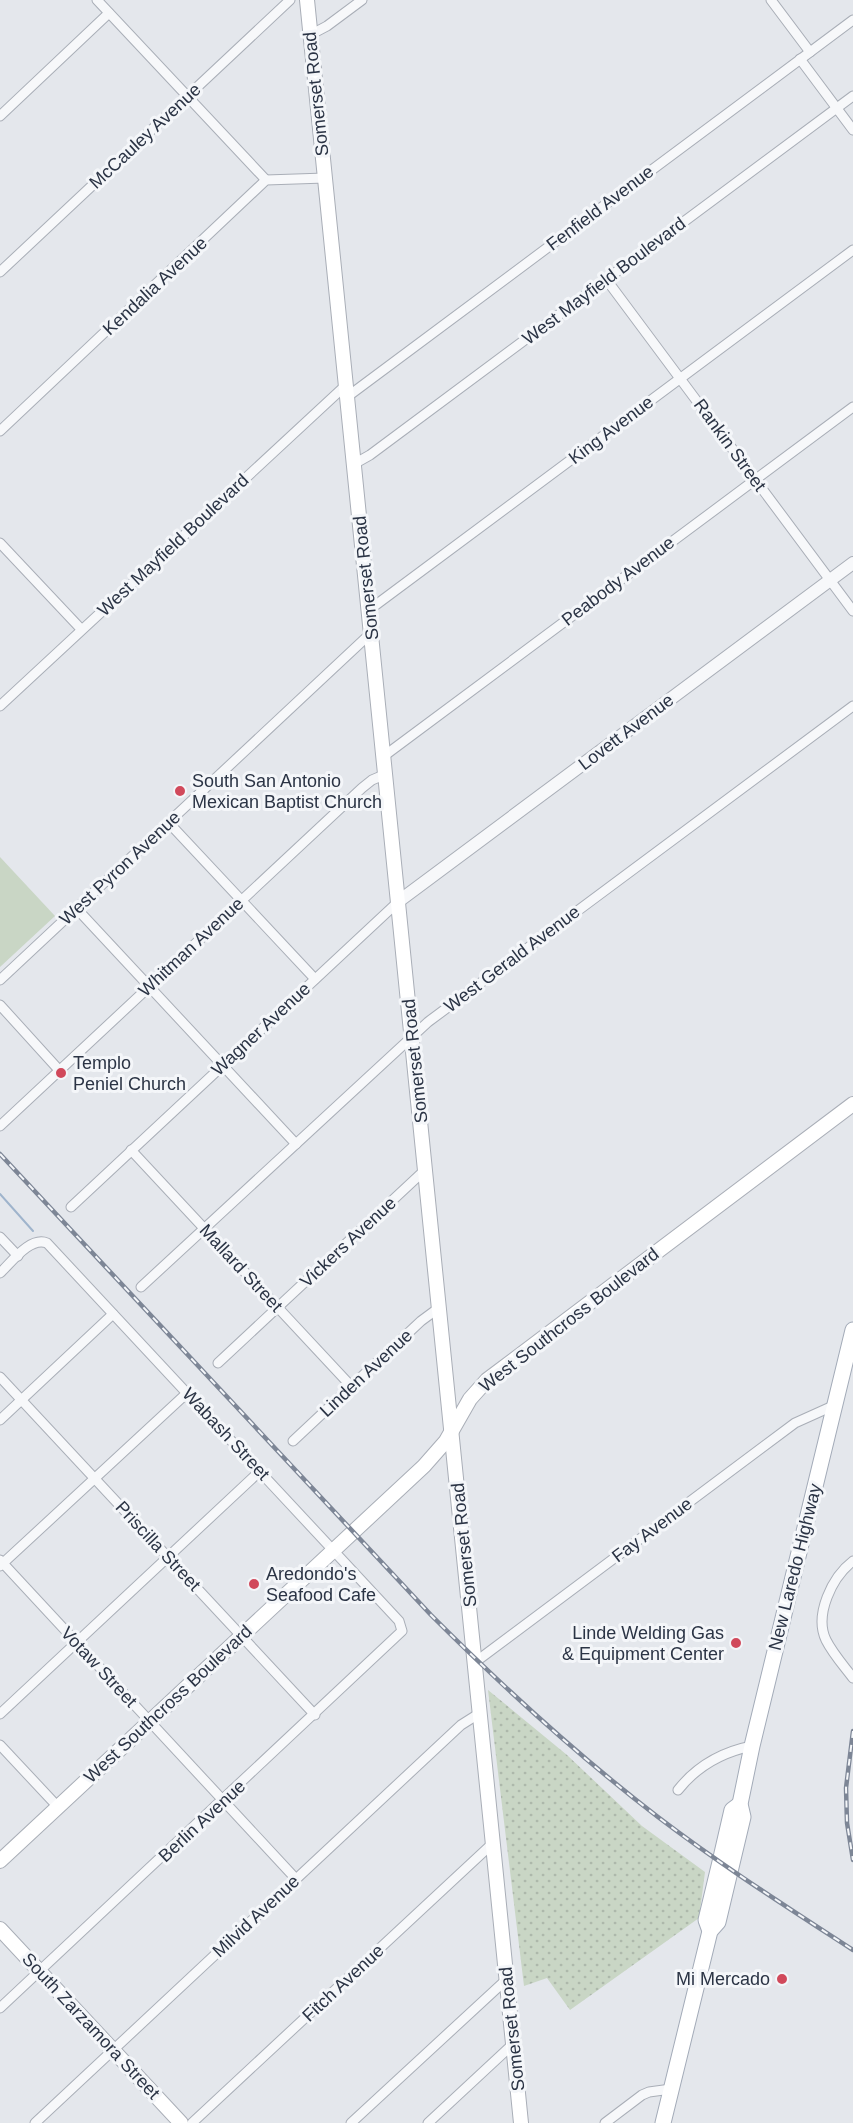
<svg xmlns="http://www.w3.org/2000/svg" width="853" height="2123" viewBox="0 0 853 2123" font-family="Arial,sans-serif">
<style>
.grass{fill:url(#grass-dots)}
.green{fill:#c9d6c5}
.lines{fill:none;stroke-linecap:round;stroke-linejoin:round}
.stream{stroke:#9fb4cc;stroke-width:2}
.minor-casing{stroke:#a9aeb7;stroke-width:11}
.tertiary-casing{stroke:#a9aeb7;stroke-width:14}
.secondary-casing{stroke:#a9aeb7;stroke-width:16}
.primary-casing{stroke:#a3abb8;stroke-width:17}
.minor{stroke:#f7f8fa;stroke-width:9}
.tertiary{stroke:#f7f8fa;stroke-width:12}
.secondary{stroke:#fff;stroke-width:14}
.primary{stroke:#fff;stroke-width:15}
.rail-casing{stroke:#7d8696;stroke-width:4.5}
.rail{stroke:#f4f6f9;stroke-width:2;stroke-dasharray:7;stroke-linecap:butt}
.poi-dot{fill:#d1495b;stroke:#f4f6f9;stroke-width:2}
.labels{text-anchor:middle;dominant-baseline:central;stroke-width:6;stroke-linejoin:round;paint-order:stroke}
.street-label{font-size:18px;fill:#2b3445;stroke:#f4f6f9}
.poi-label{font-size:18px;fill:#2b3445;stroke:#f4f6f9;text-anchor:start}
</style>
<defs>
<pattern id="grass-dots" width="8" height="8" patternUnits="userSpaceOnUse" patternTransform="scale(1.5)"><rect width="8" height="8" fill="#c9d6c5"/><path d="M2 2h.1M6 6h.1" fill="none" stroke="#adb8ab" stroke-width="1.8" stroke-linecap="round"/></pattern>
</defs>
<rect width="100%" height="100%" fill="#e4e7ec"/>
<!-- grass -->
<polygon class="grass" points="488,1690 567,1755 642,1826 705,1872 699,1918 570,2010 547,1978 524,1986"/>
<!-- green -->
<polygon class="green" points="0,857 55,916 0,967"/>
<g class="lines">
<!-- stream -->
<polyline class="stream" points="0,1194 33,1231"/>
<!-- minor casing -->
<g class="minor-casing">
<g id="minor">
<polyline points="97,0 266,180"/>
<polyline points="771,0 810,52"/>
<polyline points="310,35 327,26 362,0"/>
<polyline points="800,59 853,130"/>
<polyline points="0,116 109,13"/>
<polyline points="0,272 290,0"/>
<polyline points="606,279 853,611"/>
<polyline points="347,397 853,20"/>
<polyline points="0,431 266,180 325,178"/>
<polyline points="354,464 370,455 853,96"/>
<polyline points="0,543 81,629"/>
<polyline points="369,610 853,250"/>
<polyline points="0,706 346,385"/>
<polyline points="384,756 853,407"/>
<polyline points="169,823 315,979"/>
<polyline points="77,909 296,1144"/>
<polyline points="0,980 371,633"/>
<polyline points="0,1005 59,1070"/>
<polyline points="0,1126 362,788 372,780 386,774"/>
<polyline points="131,1150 351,1386"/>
<polyline points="71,1207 399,901"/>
<polyline points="0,1237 18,1256"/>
<path d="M 0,1273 C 11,1263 30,1236 47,1243 L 399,1621 L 402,1631 L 0,2008"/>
<polyline points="141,1287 428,1022 853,706"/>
<polyline points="218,1363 426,1169"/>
<polyline points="0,1377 315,1715"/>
<polyline points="0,1420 113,1314"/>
<polyline points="293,1441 421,1321 440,1307"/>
<polyline points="0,1560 296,1879"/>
<path d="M 853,1561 C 832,1577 814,1615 826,1640 C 833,1654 844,1666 853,1678"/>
<polyline points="0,1566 187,1393"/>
<polyline points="474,1663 795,1423 835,1405"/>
<polyline points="0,1714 260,1471"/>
<polyline points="0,1745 58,1807"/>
<path d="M 678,1790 C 697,1766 722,1752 752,1746"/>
<polyline points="35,2123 461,1725 480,1713"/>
<polyline points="192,2123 493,1843"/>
<polyline points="351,2123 507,1979"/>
<polyline points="428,2123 513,2044"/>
<polyline points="605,2123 642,2095 649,2092 671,2089"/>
</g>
</g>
<!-- tertiary casing -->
<g class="tertiary-casing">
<polyline id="tertiary" points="399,901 853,563"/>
</g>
<!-- secondary casing -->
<g class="secondary-casing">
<g id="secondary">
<polyline points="307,0 521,2123"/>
<polyline points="0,1861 424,1466 446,1441 470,1399 487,1380 853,1104"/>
<polyline points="0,1929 181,2123"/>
</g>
</g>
<!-- primary casing -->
<g class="primary-casing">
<g id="primary">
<polyline points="710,1931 706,1920 720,1862 732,1810 740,1804"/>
<polyline points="663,2123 710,1931 718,1922 743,1817 740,1804 752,1746 853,1330"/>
</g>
</g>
<!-- minor -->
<use href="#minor" class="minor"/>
<!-- tertiary -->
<use href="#tertiary" class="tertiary"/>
<!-- secondary -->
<use href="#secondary" class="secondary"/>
<!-- primary -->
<use href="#primary" class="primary"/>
<!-- rail casing -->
<g class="rail-casing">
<g id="rail">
<path d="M 0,1154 L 431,1615 C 503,1687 577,1755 658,1817 C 721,1865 787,1907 853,1950"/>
<polyline points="853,1731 846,1788 847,1823 853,1860"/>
</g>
</g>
<!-- rail -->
<use href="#rail" class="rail"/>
</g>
<!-- markers -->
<g class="poi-dot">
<circle cx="180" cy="791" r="6"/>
<circle cx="61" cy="1073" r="6"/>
<circle cx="254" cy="1584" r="6"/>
<circle cx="736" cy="1643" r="6"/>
<circle cx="782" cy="1979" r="6"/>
</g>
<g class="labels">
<!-- street labels -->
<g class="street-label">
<text transform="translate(316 94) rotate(-96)">Somerset Road</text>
<text transform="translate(145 136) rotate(-43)">McCauley Avenue</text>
<text transform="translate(600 208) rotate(-37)">Fenfield Avenue</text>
<text transform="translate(604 281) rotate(-37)">West Mayfield Boulevard</text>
<text transform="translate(155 286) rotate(-43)">Kendalia Avenue</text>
<text transform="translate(611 430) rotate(-37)">King Avenue</text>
<text transform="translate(730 445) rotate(54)">Rankin Street</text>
<text transform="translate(173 545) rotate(-43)">West Mayfield Boulevard</text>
<text transform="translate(366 578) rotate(-96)">Somerset Road</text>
<text transform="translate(618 581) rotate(-37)">Peabody Avenue</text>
<text transform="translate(626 732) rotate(-37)">Lovett Avenue</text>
<text transform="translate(120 868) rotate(-43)">West Pyron Avenue</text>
<text transform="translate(191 947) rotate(-43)">Whitman Avenue</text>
<text transform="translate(512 959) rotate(-37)">West Gerald Avenue</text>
<text transform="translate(261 1029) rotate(-43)">Wagner Avenue</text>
<text transform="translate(415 1061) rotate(-96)">Somerset Road</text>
<text transform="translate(348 1242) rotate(-43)">Vickers Avenue</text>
<text transform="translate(241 1268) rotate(47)">Mallard Street</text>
<text transform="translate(569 1320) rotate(-38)">West Southcross Boulevard</text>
<text transform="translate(366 1373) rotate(-43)">Linden Avenue</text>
<text transform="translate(226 1434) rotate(47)">Wabash Street</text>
<text transform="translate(652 1530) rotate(-37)">Fay Avenue</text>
<text transform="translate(464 1545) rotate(-96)">Somerset Road</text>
<text transform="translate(158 1546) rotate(47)">Priscilla Street</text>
<text transform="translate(795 1567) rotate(-76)">New Laredo Highway</text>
<text transform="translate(99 1667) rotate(47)">Votaw Street</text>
<text transform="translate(168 1704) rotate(-43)">West Southcross Boulevard</text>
<text transform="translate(202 1821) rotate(-43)">Berlin Avenue</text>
<text transform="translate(256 1916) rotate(-43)">Milvid Avenue</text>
<text transform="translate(343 1983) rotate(-43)">Fitch Avenue</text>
<text transform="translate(91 2026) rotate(47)">South Zarzamora Street</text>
<text transform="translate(512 2029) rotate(-96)">Somerset Road</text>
</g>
<!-- poi labels -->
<g class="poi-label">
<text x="192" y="781">South San Antonio<tspan x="192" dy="21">Mexican Baptist Church</tspan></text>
<text x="73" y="1063">Templo<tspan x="73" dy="21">Peniel Church</tspan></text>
<text x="266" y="1574">Aredondo's<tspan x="266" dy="21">Seafood Cafe</tspan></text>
<text x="724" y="1633" text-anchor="end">Linde Welding Gas<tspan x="724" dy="21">&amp; Equipment Center</tspan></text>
<text x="770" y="1979" text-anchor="end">Mi Mercado</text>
</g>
</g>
</svg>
